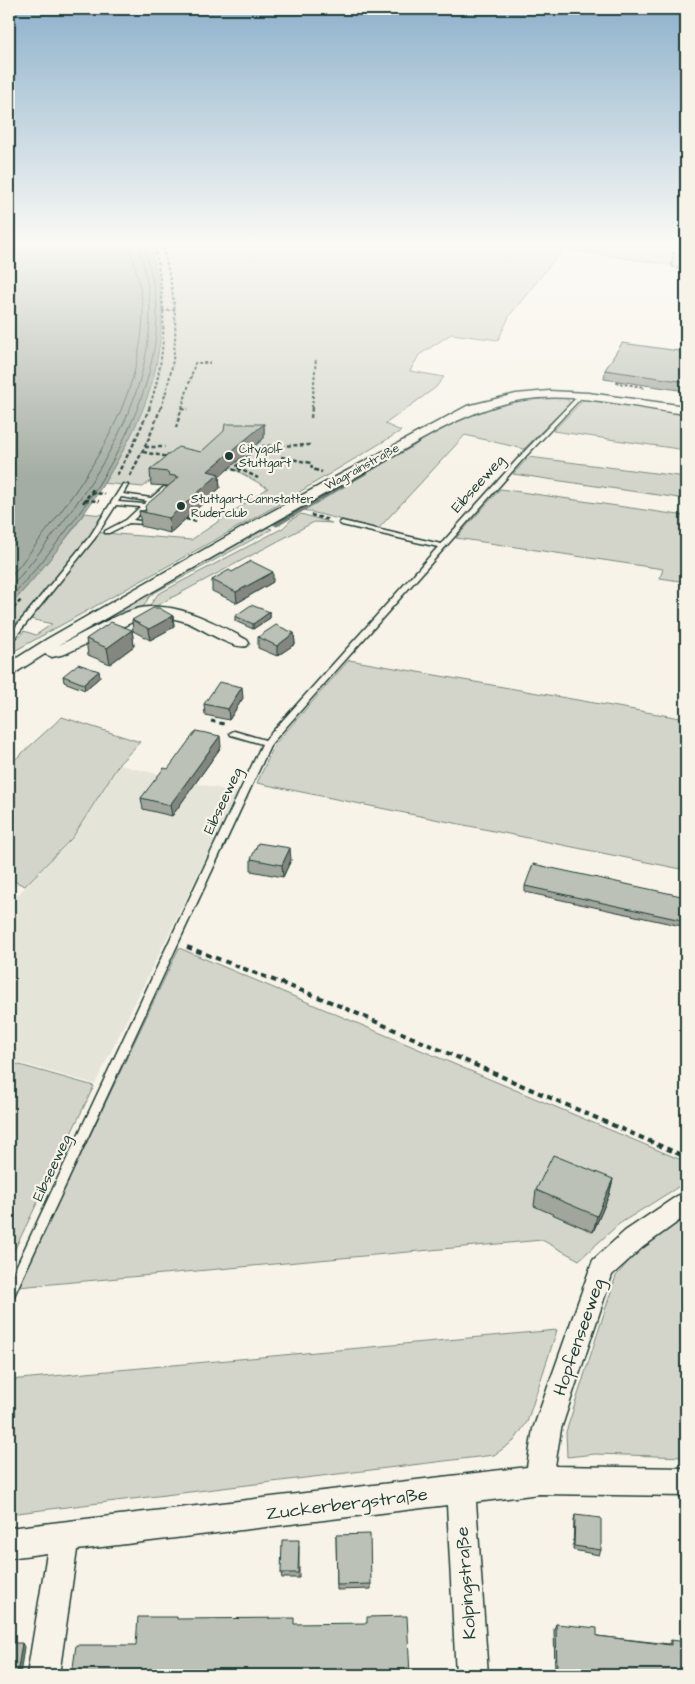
<svg xmlns="http://www.w3.org/2000/svg" width="695" height="1684" viewBox="0 0 695 1684" font-family="'Architects Daughter',sans-serif">
<style>
.built{fill:#e5e4d9}
.green{fill:#d3d5ca;stroke:#79897f}
.water{fill:#a4ada3;stroke:#6f8077}
.lines{fill:none;stroke-linecap:round;stroke-linejoin:round}
.shore{stroke:#546a60;stroke-width:1}
.stream{stroke:#6f8077;stroke-width:4.5}
.lane-casing{stroke:#1f3d34;stroke-width:3}
.street-casing{stroke:#1f3d34;stroke-width:3}
.secondary-casing{stroke:#1f3d34;stroke-width:4}
.path-far3{stroke:#1f3d34;stroke-width:2;stroke-dasharray:3 2;stroke-linecap:butt}
.path-far2{stroke:#1f3d34;stroke-width:2.5;stroke-dasharray:4 2.5;stroke-linecap:butt}
.path-far1{stroke:#1f3d34;stroke-width:3;stroke-dasharray:4.5 4;stroke-linecap:butt}
.path{stroke:#1f3d34;stroke-width:4;stroke-dasharray:5.5 4.5;stroke-linecap:butt}
.lane{fill:#f7f3e8;fill-rule:evenodd}
.street{fill:#f7f3e8;fill-rule:evenodd}
.secondary{fill:#f7f3e8;fill-rule:evenodd}
.wall{fill:#a1a69d;stroke:#1f3d34}
.shaded-wall{fill:#83877f;stroke:#1f3d34}
.building{fill:#bbc1b6;stroke:#1f3d34}
.poi-dot{fill:#1f3d34;stroke:#f7f3e8;stroke-width:2}
.labels{text-anchor:middle;dominant-baseline:central;stroke-width:4.5;stroke-linejoin:round;paint-order:stroke}
.far-poi-label{font-size:12px;fill:#1f3d34;stroke:#f7f3e8;text-anchor:start}
.far-street-label{font-size:12px;fill:#1f3d34;stroke:#f7f3e8}
.street-label{font-size:15px;fill:#1f3d34;stroke:#f7f3e8}
.near-street-label{font-size:18px;fill:#1f3d34;stroke:#f7f3e8}
</style>
<rect width="100%" height="100%" fill="#f7f3e8"/>
<filter id="ink" filterUnits="userSpaceOnUse"><feTurbulence type="fractalNoise" baseFrequency=".02" numOctaves="2"/><feDisplacementMap in="SourceGraphic" scale="10" xChannelSelector="R" yChannelSelector="G"/><feConvolveMatrix kernelMatrix="1 2 1 2 8 2 1 2 1" color-interpolation-filters="sRGB"/></filter>
<g filter="url(#ink)">
<!-- built -->
<polygon class="built" points="119,765 238,793 95,1084 9,1060 9,904 74,837"/>
<!-- green -->
<g class="green">
<polygon points="142,241 655,241 686,248 686,270 666,264 563,249 510,315 498,340 451,334 419,355 410,371 444,377 435,388 385,424 401,431 276,506 9,654 12,644 24,631 36,635 52,624 22,617 9,631 9,608 73,530 84,513 102,515 92,532 191,540 268,488 230,467 166,454 175,460 143,487 102,483 123,450"/>
<path d="M 560,398 L 567,399 L 570,403 L 524,449 L 465,435 L 378,529 L 303,510 L 277,526 L 272,524 L 452,420 C 486,405 523,397 560,398 Z"/>
<polygon points="583,400 686,413 686,450 553,431"/>
<polygon points="529,457 686,477 686,499 513,474"/>
<polygon points="500,489 686,516 686,582 660,578 663,569 456,538"/>
<polygon points="301,514 332,523 314,522 156,606 150,605 158,594 283,528 291,520"/>
<polygon points="266,527 272,529 154,593 149,597 143,607 61,645"/>
<polygon points="349,660 686,719 686,870 257,783 275,744"/>
<polygon points="62,717 140,742 119,764 73,837 25,886 9,879 9,765"/>
<polygon points="179,948 686,1162 686,1182 619,1224 579,1260 542,1240 18,1287"/>
<polygon points="9,1062 94,1086 9,1261"/>
<polygon points="686,1216 686,1457 595,1454 567,1457 566,1432 616,1276 640,1248"/>
<polygon points="557,1330 527,1422 514,1441 494,1455 9,1514 9,1380"/>
</g>
<!-- water -->
<path class="water" d="M 9,241 L 149,241 C 154,264 162,288 162,312 C 161,340 157,372 147,398 C 123,466 59,554 9,606 Z"/>
<g class="lines">
<!-- shore -->
<g class="shore">
<path d="M 9,579 C 70,501 141,416 143,312 C 143,288 132,265 130,241"/>
<path d="M 9,590 C 74,510 149,421 150,312 C 150,288 143,264 138,241"/>
<path d="M 9,599 C 78,524 157,418 157,312 C 157,288 147,265 144,241"/>
</g>
<!-- stream -->
<polyline class="stream" points="277,524 415,443"/>
<!-- lane casing -->
<g class="lane-casing">
<g id="lane">
<polygon points="579,395 582,397 581,398 526,456 271,744 13,1298 9,1299 9,1282 262,744 231,735 230,733 234,731 265,740 438,547 342,525 339,523 342,521 441,544 522,454"/>
<path d="M 123,484 L 128,485 L 123,494 L 151,498 L 164,487 L 169,488 L 133,520 L 146,522 L 146,524 L 129,523 L 109,533 L 105,533 L 105,531 L 126,520 L 140,507 L 116,505 L 95,538 L 12,641 L 9,641 L 9,635 L 90,536 ZM 121,497 L 147,501 L 144,504 L 118,502 Z"/>
</g>
</g>
<!-- street casing -->
<g class="street-casing">
<g id="street">
<path d="M 549,391 L 588,393 L 686,406 L 686,414 C 632,408 576,391 521,400 C 465,409 414,445 365,472 C 262,528 161,587 59,645 C 83,634 108,618 133,610 C 172,598 214,622 247,640 L 249,643 L 247,646 C 233,650 202,628 186,622 C 171,617 156,616 141,618 L 65,654 L 52,657 L 45,654 L 15,673 L 9,675 L 9,663 L 47,639 L 256,520 L 467,406 L 516,394 Z"/>
<polygon points="686,1192 686,1216 643,1247 612,1275 561,1429 555,1466 686,1468 686,1496 539,1494 476,1502 488,1675 456,1675 447,1505 77,1550 59,1675 27,1675 47,1553 9,1558 9,1528 527,1467 533,1429 593,1260 625,1231 677,1196"/>
</g>
</g>
<!-- secondary casing -->
<g class="secondary-casing">
<polygon id="secondary" points="675,241 686,241 686,246 677,244"/>
</g>
<!-- path-far3 -->
<g class="path-far3">
<polyline points="674,252 671,266 686,272"/>
<polyline points="162,311 176,310"/>
<polyline points="618,381 617,383 644,387 643,389"/>
<path d="M 149,408 C 169,351 166,299 153,241"/>
<path d="M 161,408 C 182,345 178,304 161,241"/>
<polyline points="182,408 195,363 210,363"/>
<polyline points="312,408 316,358"/>
</g>
<!-- path-far2 -->
<g class="path-far2">
<polyline points="181,409 188,409"/>
<polyline points="311,418 312,407"/>
<polyline points="176,428 182,407"/>
<polyline points="145,447 165,447"/>
<polyline points="249,451 269,451"/>
<polyline points="254,451 236,467 258,478"/>
<polyline points="270,451 263,446 310,445"/>
<polyline points="143,452 169,457"/>
<polyline points="281,457 311,463 312,469 322,472"/>
<polyline points="226,468 240,471"/>
<polyline points="117,475 133,445 150,407"/>
<polyline points="130,476 149,438 161,407"/>
<polyline points="91,493 105,494"/>
<polyline points="85,500 99,501"/>
<polyline points="83,503 94,488"/>
<polyline points="311,515 329,520"/>
<polyline points="186,519 197,522"/>
<polyline points="9,613 22,599"/>
</g>
<!-- path-far1 -->
<polyline class="path-far1" points="211,721 224,724"/>
<!-- path -->
<polyline class="path" points="187,947 326,1000 686,1157"/>
<!-- lane -->
<use href="#lane" class="lane"/>
<!-- street -->
<use href="#street" class="street"/>
<!-- secondary -->
<use href="#secondary" class="secondary"/>
</g>
<!-- wall -->
<g class="wall">
<polygon points="686,352 686,391 604,379 605,370"/>
<polygon points="264,424 264,438 219,477 220,488 170,533 141,526 139,511 146,511 168,486 151,485 150,470 201,452"/>
<polygon points="232,572 273,582 237,603 212,591 212,580"/>
<polygon points="270,612 270,618 253,629 235,621 235,616"/>
<polygon points="173,616 174,627 150,640 133,631 132,620"/>
<polygon points="132,630 134,646 110,664 88,655 86,639"/>
<polygon points="294,633 295,644 277,656 258,648 258,637"/>
<polygon points="63,676 100,677 85,690 64,682"/>
<polygon points="243,698 229,720 205,715 204,704"/>
<polygon points="221,747 172,816 143,809 141,798 168,769"/>
<polygon points="251,859 291,860 283,877 251,871"/>
<polygon points="525,886 686,897 686,927 525,892"/>
<polygon points="613,1179 609,1195 593,1232 534,1206 536,1190"/>
<polygon points="575,1515 601,1550 599,1555 573,1550 574,1520"/>
<polygon points="336,1535 371,1584 371,1589 337,1590"/>
<polygon points="299,1545 299,1578 282,1578 281,1573"/>
<polygon points="556,1624 597,1636 669,1644 671,1640 686,1675 555,1675 554,1629"/>
</g>
<!-- shaded-wall -->
<g class="shaded-wall">
<polygon points="264,424 264,438 219,477 220,488 170,533 169,518 208,471"/>
<polygon points="273,572 273,582 237,603 236,592"/>
<polygon points="270,612 270,618 253,629 253,624"/>
<polygon points="173,616 174,627 150,640 149,629"/>
<polygon points="132,630 134,646 110,664 107,648"/>
<polygon points="294,633 295,644 277,656 277,646"/>
<polygon points="99,671 100,677 85,690 84,684"/>
<polygon points="242,687 243,698 229,720 228,709"/>
<polygon points="220,736 221,747 172,816 170,805"/>
<polygon points="290,848 291,860 283,877 282,865"/>
<polygon points="613,1179 609,1195 593,1232 597,1216"/>
<polygon points="22,1643 24,1647 20,1675 17,1675"/>
</g>
<!-- building -->
<g class="building">
<polygon points="622,343 686,352 686,382 605,370"/>
<polygon points="225,424 264,424 208,471 219,474 169,518 139,511 146,511 145,506 179,477 169,475 168,472 150,470 178,447 201,452 224,431"/>
<polygon points="251,561 273,572 236,592 212,580 229,570 232,572"/>
<polygon points="251,605 270,612 253,624 235,616"/>
<polygon points="153,608 159,608 173,616 149,629 132,620"/>
<polygon points="111,622 132,630 107,648 86,639"/>
<polygon points="276,625 294,633 277,646 258,637"/>
<polygon points="78,664 99,671 84,684 63,676"/>
<polygon points="219,682 242,687 228,709 204,704"/>
<polygon points="196,731 220,736 170,805 141,798 164,768 168,769"/>
<polygon points="258,843 290,848 282,865 251,859"/>
<polygon points="533,864 686,897 686,921 525,886"/>
<polygon points="553,1155 613,1179 597,1216 536,1190"/>
<polygon points="575,1515 601,1518 601,1550 574,1546"/>
<polygon points="370,1534 371,1584 337,1585 336,1535"/>
<polygon points="282,1540 299,1540 298,1573 281,1573"/>
<polygon points="407,1616 410,1675 72,1675 76,1645 136,1645 138,1617 177,1617 177,1619 294,1618 294,1624 367,1623 367,1617"/>
<polygon points="556,1624 597,1628 597,1636 671,1645 671,1640 686,1642 686,1675 557,1675"/>
<polygon points="9,1643 22,1643 17,1675 9,1675"/>
</g>
</g>
<!-- sky -->
<linearGradient id="sky" x2="0" y2="1"><stop stop-color="#8db1cc"/><stop offset="0.51" stop-color="#fbfaf5"/><stop offset="1" stop-color="#fbfaf5" stop-opacity="0"/></linearGradient>
<rect width="695" height="477" fill="url(#sky)"/>
<!-- markers -->
<g class="poi-dot">
<circle cx="229" cy="456" r="5"/>
<circle cx="181" cy="506" r="5"/>
</g>
<g class="labels">
<!-- far-poi labels -->
<g class="far-poi-label">
<text x="239" y="449">Citygolf<tspan x="239" dy="14">Stuttgart</tspan></text>
<text x="191" y="499">Stuttgart-Cannstatter<tspan x="191" dy="14">Ruderclub</tspan></text>
</g>
<!-- far-street labels -->
<g class="far-street-label">
<text transform="translate(362 467) rotate(-29)">Wagrainstraße</text>
</g>
<!-- street labels -->
<g class="street-label">
<text transform="translate(478 484) rotate(-48)">Eibseeweg</text>
<text transform="translate(223 801) rotate(-65)">Eibseeweg</text>
<text transform="translate(52 1168) rotate(-65)">Eibseeweg</text>
</g>
<!-- near-street labels -->
<g class="near-street-label">
<text transform="translate(579 1337) rotate(-71)">Hopfenseeweg</text>
<text transform="translate(347 1504) rotate(-7)">Zuckerbergstraße</text>
<text transform="translate(466 1583) rotate(-94)">Kolpingstraße</text>
</g>
</g>
<!-- margin -->
<rect width="695" height="1684" fill="none" stroke="#f7f3e8" stroke-width="30"/>
<rect x="15" y="15" width="665" height="1654" fill="none" stroke="#1f3d34" stroke-width="2" filter="url(#ink)"/>
</svg>
